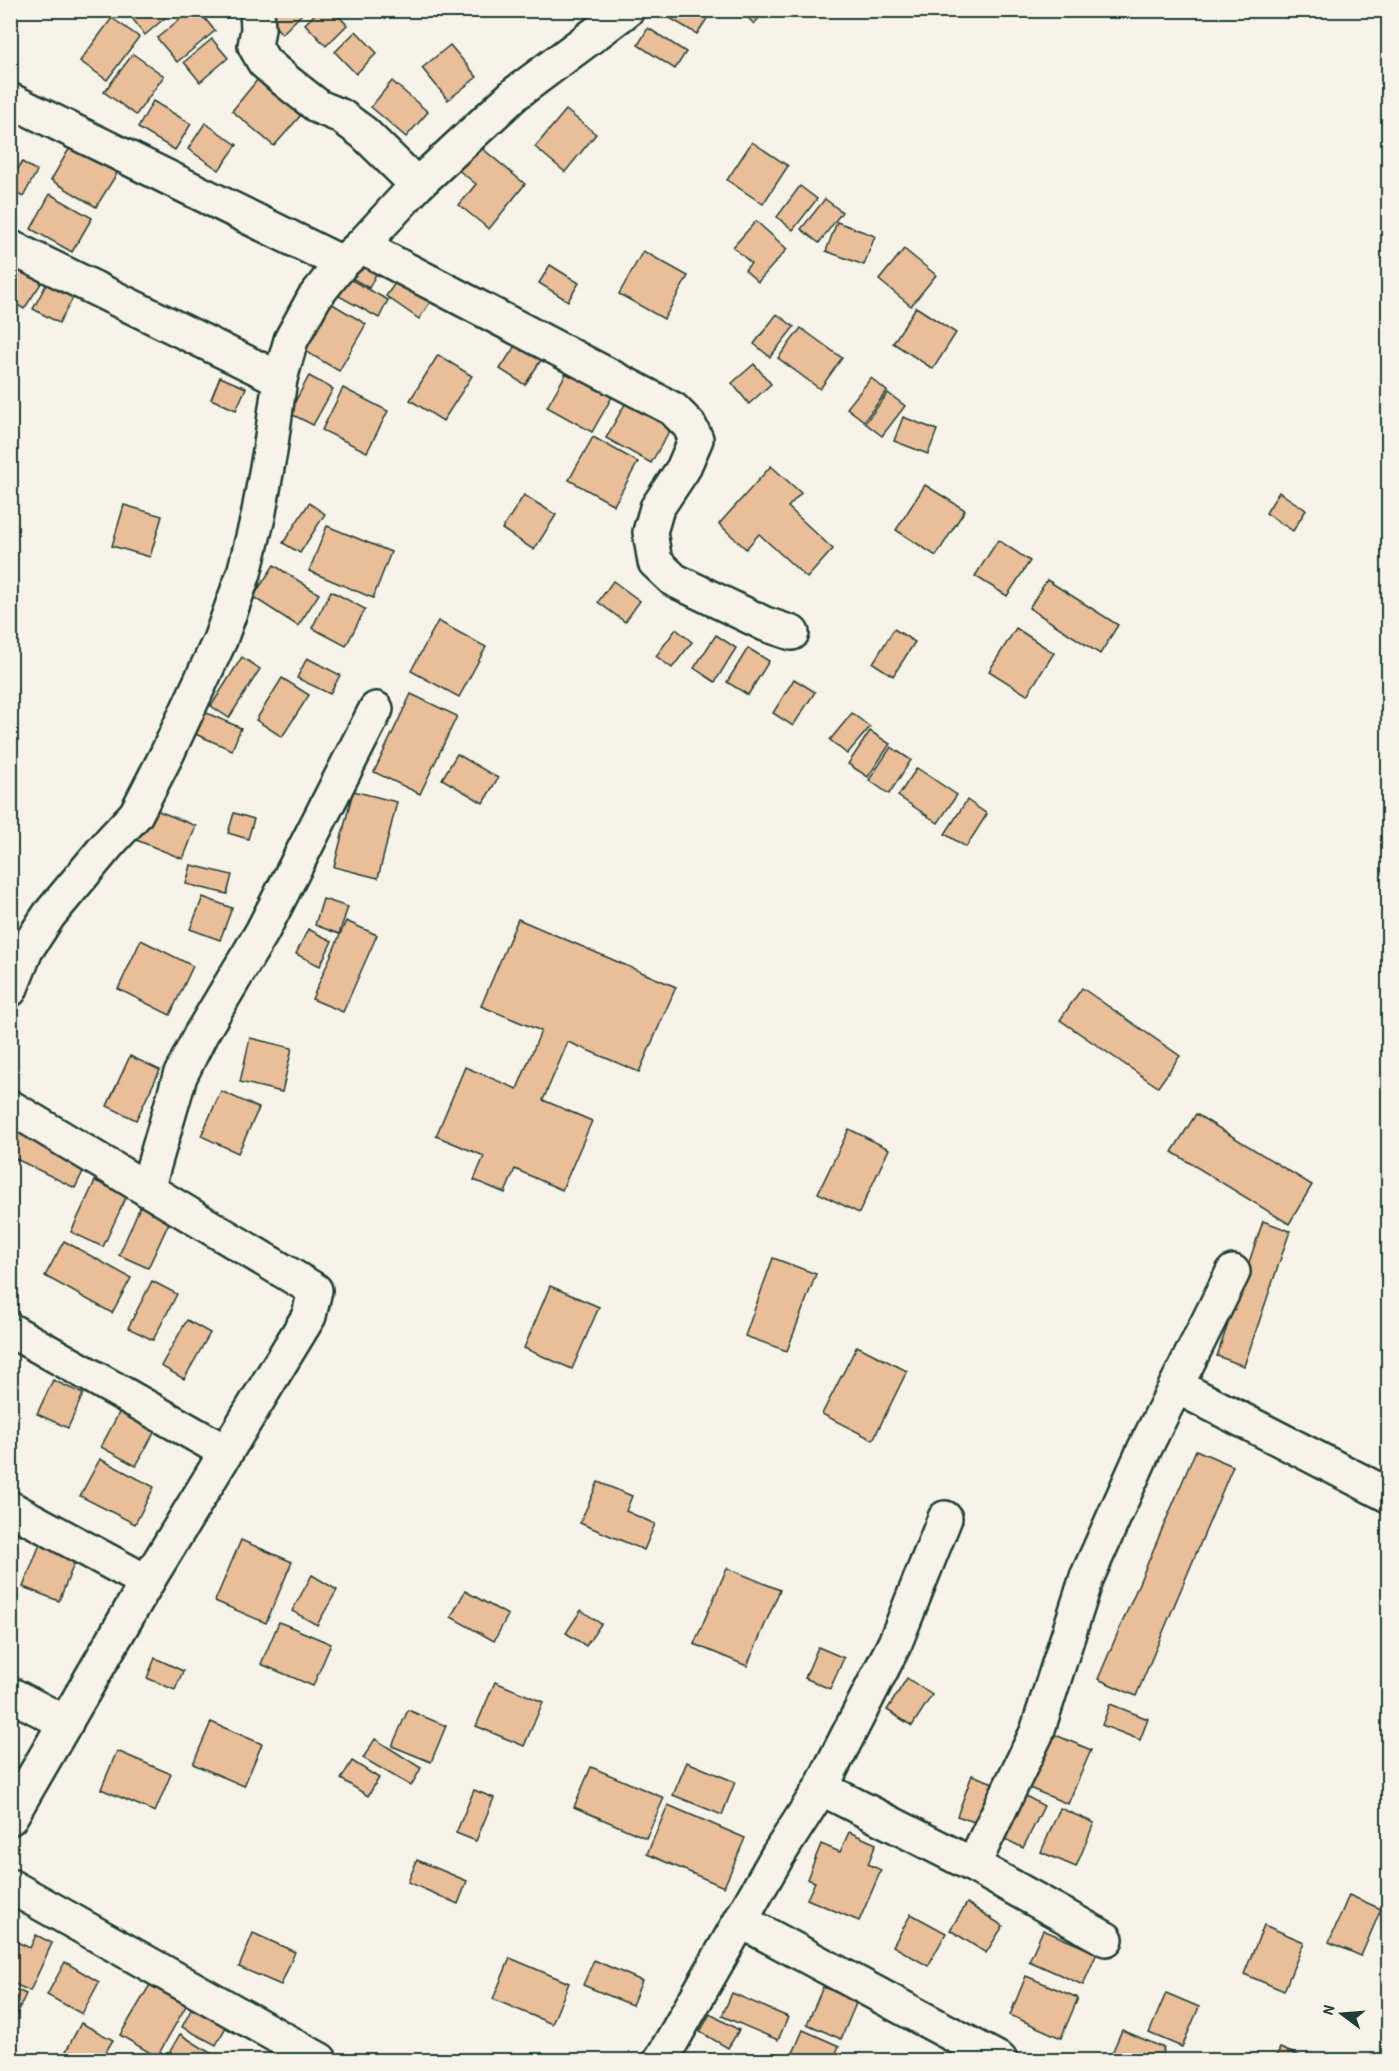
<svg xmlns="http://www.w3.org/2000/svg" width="1399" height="2071" viewBox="0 0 1399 2071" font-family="'Patrick Hand',sans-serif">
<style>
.building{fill:#e9be98;stroke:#1f3d34;stroke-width:1.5}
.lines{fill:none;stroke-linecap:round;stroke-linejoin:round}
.minor-casing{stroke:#1f3d34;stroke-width:38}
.minor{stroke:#f7f3e8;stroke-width:33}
</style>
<rect width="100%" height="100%" fill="#f7f3e8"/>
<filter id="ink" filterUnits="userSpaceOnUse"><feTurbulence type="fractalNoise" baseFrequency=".0167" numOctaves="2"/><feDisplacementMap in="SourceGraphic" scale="12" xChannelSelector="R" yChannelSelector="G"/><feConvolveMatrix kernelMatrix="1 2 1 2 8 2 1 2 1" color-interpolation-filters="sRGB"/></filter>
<g filter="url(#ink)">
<!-- building -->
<g class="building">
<polygon points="126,10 174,10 145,35"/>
<polygon points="191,10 198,10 215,31 177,62 157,38"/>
<polygon points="261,10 306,10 282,34"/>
<polygon points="319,10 333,10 347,25 326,46 305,24"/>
<polygon points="672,10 704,10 710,14 697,34 668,17"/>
<polygon points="740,10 766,10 754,24"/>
<polygon points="112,18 139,37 107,80 80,61"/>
<polygon points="648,28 686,52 675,69 638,45"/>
<polygon points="356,31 377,53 356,74 335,52"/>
<polygon points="212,39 228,58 200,82 184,62"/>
<polygon points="450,45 477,77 448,100 422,68"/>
<polygon points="133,54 164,76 136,115 104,92"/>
<polygon points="258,79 301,115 274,146 232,111"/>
<polygon points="392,81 428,112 406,137 371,107"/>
<polygon points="153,101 191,124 175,150 138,128"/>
<polygon points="566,110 596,134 565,172 535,147"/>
<polygon points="205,123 237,145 219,170 188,149"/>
<polygon points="75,139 121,167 96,207 51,180"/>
<polygon points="752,142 788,166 763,204 727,180"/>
<polygon points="477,144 525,184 489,229 459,205 476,184 457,169"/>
<polygon points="22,162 37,171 23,197 10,190 10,183"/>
<polygon points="800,186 817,199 793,230 777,217"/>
<polygon points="50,194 92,218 72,252 31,229"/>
<polygon points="825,199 842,212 819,243 801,229"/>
<polygon points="756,221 787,249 758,282 745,270 751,263 733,247"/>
<polygon points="837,222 875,236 864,265 826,251"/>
<polygon points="904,249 936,275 911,306 879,280"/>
<polygon points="643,251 688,276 664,319 619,294"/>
<polygon points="11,258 44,279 24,309 10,300"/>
<polygon points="357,258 378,270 369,288 348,276"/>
<polygon points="550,265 579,283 568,301 539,283"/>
<polygon points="402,273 435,295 419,319 386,296"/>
<polygon points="346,277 388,300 379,318 337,295"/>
<polygon points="47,283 73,298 59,323 33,309"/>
<polygon points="329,302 366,324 339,371 302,349"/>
<polygon points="916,307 956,333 933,369 893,343"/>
<polygon points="777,314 794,327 770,357 754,344"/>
<polygon points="801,328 842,358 820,389 778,358"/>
<polygon points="518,341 543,357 525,385 500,369"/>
<polygon points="438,355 472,376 443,421 410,400"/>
<polygon points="754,364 771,384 749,404 732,383"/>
<polygon points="571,365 616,390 592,432 547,407"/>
<polygon points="309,376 333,389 313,425 289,413"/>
<polygon points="220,377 246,388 236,410 211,399"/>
<polygon points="871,378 887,391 864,421 847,408"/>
<polygon points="343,388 388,411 367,452 322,430"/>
<polygon points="888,393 905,406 882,436 865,423"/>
<polygon points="630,395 675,421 651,463 606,438"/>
<polygon points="903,417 937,430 928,454 894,441"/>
<polygon points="593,437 638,462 614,505 569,480"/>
<polygon points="771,466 801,493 788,507 833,549 807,578 759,534 746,549 719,524"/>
<polygon points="925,485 965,510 936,556 896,530"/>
<polygon points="1279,492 1306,510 1293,531 1266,513"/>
<polygon points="524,495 556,515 534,550 502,529"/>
<polygon points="309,503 325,514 300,553 283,543"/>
<polygon points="124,505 162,516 150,557 112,546"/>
<polygon points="327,526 391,552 373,598 309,571"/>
<polygon points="998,540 1030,561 1007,596 975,576"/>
<polygon points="274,565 319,594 298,626 253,597"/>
<polygon points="1047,580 1118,625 1100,654 1029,608"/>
<polygon points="613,581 640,601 625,622 598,602"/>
<polygon points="331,591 365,609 346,646 312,628"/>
<polygon points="438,621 486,647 459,697 411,671"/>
<polygon points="1016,628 1054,653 1027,695 989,671"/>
<polygon points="676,629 692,642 672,668 656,656"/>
<polygon points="894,629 915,642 893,676 873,663"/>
<polygon points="716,635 736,648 715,682 694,668"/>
<polygon points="748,648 769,661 748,695 727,682"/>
<polygon points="242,657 260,669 229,718 211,706"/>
<polygon points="307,658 340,675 330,694 297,678"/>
<polygon points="282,678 309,695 282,737 256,720"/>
<polygon points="794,679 815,692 793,726 773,713"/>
<polygon points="411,694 457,716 420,794 374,772"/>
<polygon points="202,711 241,728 232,750 193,733"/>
<polygon points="852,713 870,727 847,754 830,740"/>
<polygon points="870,731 890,744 868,777 848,764"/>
<polygon points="891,747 911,760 889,794 869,780"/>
<polygon points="457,754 498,778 483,803 442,779"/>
<polygon points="917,768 957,795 938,823 898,796"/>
<polygon points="353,791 397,802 378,878 334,867"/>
<polygon points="967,800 987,814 966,847 945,834"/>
<polygon points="146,806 196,826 183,859 134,839"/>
<polygon points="234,813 254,819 248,839 228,833"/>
<polygon points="191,865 232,875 227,894 186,884"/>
<polygon points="203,897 232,908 220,940 190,929"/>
<polygon points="323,899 348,907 339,934 315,925"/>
<polygon points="518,919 676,987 639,1072 568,1042 543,1100 592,1121 562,1190 515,1169 505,1193 474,1180 484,1156 436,1136 465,1067 517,1089 541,1031 481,1006"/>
<polygon points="346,921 377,935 343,1012 312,999"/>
<polygon points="308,929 332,941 320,966 296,954"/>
<polygon points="141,940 193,966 170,1015 118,989"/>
<polygon points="1082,988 1180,1056 1158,1087 1060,1020"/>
<polygon points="250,1038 292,1048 282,1092 240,1082"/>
<polygon points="130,1056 160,1070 136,1120 107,1106"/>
<polygon points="221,1091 259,1108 238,1153 201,1136"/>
<polygon points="1196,1114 1312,1185 1289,1224 1172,1152"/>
<polygon points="10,1121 89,1159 75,1188 10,1156"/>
<polygon points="849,1129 889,1149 859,1213 818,1193"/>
<polygon points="95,1181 127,1195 103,1247 71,1232"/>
<polygon points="143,1200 173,1214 148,1268 119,1255"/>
<polygon points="1263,1221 1290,1231 1244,1366 1217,1356"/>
<polygon points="64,1241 131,1278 112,1313 45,1276"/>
<polygon points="773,1258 816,1274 787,1351 745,1336"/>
<polygon points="152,1281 177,1294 153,1340 128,1328"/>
<polygon points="550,1286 599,1307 572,1369 524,1348"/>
<polygon points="187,1320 210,1333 184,1379 161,1366"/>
<polygon points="857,1346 907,1371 873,1440 822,1414"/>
<polygon points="53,1380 83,1394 68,1428 37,1414"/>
<polygon points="121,1409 157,1427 136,1466 101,1447"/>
<polygon points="1196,1450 1233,1466 1136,1696 1098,1679"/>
<polygon points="100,1459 154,1487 135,1524 80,1496"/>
<polygon points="598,1482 632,1496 626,1511 655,1524 644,1550 580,1523"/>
<polygon points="241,1540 292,1562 266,1623 215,1601"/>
<polygon points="40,1544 76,1559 59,1601 23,1587"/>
<polygon points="727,1568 780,1590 747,1666 694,1644"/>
<polygon points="312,1575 337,1590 317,1625 292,1611"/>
<polygon points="465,1591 508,1615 494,1641 451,1617"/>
<polygon points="581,1610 601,1624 586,1646 566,1633"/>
<polygon points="279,1622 331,1644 313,1686 261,1664"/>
<polygon points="818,1647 844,1658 830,1689 805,1678"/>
<polygon points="155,1658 183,1671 175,1690 147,1678"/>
<polygon points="907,1678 932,1695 912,1726 887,1710"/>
<polygon points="495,1682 543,1702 524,1746 476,1726"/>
<polygon points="1110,1704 1148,1719 1140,1740 1102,1725"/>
<polygon points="408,1710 446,1726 431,1762 392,1746"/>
<polygon points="211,1722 262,1744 244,1786 193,1764"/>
<polygon points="1046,1731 1091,1750 1068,1804 1022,1785"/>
<polygon points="375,1739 421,1768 411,1786 363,1758"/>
<polygon points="117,1751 171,1774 155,1812 101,1789"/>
<polygon points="352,1761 379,1778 368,1796 341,1779"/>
<polygon points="687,1762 735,1782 722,1815 673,1795"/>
<polygon points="591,1767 664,1798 646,1838 574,1807"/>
<polygon points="972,1775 996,1784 980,1824 957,1816"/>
<polygon points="474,1790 494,1798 476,1841 456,1833"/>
<polygon points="1017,1791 1044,1806 1023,1848 995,1834"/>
<polygon points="668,1805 745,1838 724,1887 647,1854"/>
<polygon points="1060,1808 1094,1823 1076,1867 1041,1852"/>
<polygon points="849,1832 876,1844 868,1864 881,1870 859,1921 807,1899 815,1882 807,1879 821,1844 840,1852"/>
<polygon points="417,1860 467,1881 458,1904 408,1882"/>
<polygon points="1349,1895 1381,1909 1361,1956 1329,1942"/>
<polygon points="967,1903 1003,1926 986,1953 950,1930"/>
<polygon points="911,1914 946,1933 928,1966 893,1946"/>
<polygon points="1264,1925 1304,1942 1284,1991 1244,1974"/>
<polygon points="1043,1930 1097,1953 1083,1985 1029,1961"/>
<polygon points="253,1933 295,1952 281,1985 239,1967"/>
<polygon points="36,1935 52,1943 30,1991 10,1982 10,1951 15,1941 30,1948"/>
<polygon points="510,1958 569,1983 552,2024 493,1999"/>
<polygon points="594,1960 642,1981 632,2005 583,1985"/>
<polygon points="65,1962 99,1982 82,2014 47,1995"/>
<polygon points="1026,1976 1078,1998 1061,2038 1010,2015"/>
<polygon points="151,1983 187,2004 157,2057 120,2035"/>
<polygon points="10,1987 26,1994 14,2019 10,2018"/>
<polygon points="823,1987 857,2001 841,2039 807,2024"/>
<polygon points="732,1993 788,2017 778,2040 722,2016"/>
<polygon points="1166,1993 1199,2007 1182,2047 1149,2033"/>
<polygon points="192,2008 227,2025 216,2045 182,2027"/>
<polygon points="710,2014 739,2030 728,2048 700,2032"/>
<polygon points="81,2023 113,2040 101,2060 70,2060 63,2057"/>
<polygon points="803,2030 839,2046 833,2060 790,2060"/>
<polygon points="1122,2030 1164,2048 1159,2060 1109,2060"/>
<polygon points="180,2034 212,2054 208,2060 177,2060 168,2055"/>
<polygon points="1280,2048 1310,2060 1275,2060"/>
</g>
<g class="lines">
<!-- minor casing -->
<g class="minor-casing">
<g id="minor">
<polyline points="257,10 258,29 255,46 264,62 286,81 319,107 341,116 364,133 417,185"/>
<polyline points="10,100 342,263"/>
<polyline points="361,246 673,409 689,425 696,439 683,469 657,508 650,532 655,562 674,580 765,624 792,633"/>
<polyline points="10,247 280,379"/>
<polyline points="10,990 26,950 49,915 110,842 136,814 167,754 220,640 244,573 258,517 270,451 280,379 291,340 314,298 342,263 361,246 417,185 516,93 627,10"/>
<polyline points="10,1107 315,1290 309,1316 147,1582 10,1818"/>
<polyline points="147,1189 180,1076 201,1034 262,932 376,709"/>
<polyline points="10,1330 226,1452"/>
<polyline points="1176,1386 1388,1495"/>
<polyline points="10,1508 147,1582"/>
<polyline points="10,1694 66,1723"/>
<polyline points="821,1788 973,1865 1106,1939"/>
<polyline points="973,1865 1037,1732 1087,1577 1144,1450 1233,1272"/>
<polyline points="10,1886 320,2060"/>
<polyline points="741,1921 1000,2060"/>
<polyline points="661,2060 778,1855 821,1788 895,1643 945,1518"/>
</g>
</g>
<!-- minor -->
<use href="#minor" class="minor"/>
</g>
</g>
<!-- margin -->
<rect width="1399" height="2071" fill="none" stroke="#f7f3e8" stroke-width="36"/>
<rect x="18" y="18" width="1363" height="2035" fill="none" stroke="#1f3d34" stroke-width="2" filter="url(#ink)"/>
<!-- north arrow -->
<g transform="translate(1342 2014) rotate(286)" stroke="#f7f3e8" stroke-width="4.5" paint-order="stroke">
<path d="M0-4.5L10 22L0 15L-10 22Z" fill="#1f3d34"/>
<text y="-9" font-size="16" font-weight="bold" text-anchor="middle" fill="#1f3d34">N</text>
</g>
</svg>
